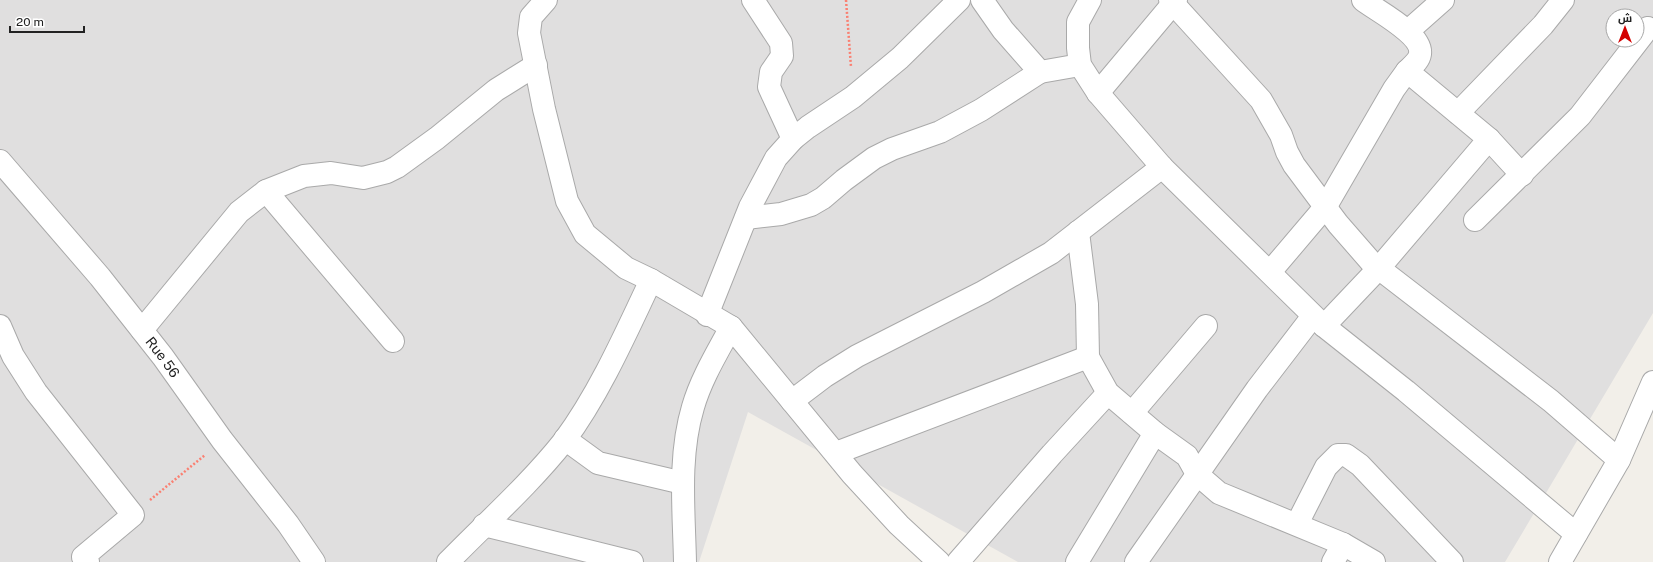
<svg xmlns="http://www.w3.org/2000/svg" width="1653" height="562" viewBox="0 0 1653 562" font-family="'Public Sans',Cairo,sans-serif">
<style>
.residential{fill:#e0dfdf;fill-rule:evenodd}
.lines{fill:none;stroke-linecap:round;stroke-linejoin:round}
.street-casing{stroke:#a9a9a9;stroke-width:24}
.path{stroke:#fa8072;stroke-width:2.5;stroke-dasharray:2 2;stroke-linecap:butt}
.street{stroke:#fff;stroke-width:22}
.labels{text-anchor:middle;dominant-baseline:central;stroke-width:3.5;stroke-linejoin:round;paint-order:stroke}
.street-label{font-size:14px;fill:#222;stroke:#fff}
</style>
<rect width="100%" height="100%" fill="#f2efe9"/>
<!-- residential -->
<path class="residential" d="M 0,0 L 1653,0 L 1653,313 L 1505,562 L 1018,562 L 748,412 L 699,562 L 0,562 ZM 1613,16 L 1637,16 L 1637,40 L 1613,40 Z"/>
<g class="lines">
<!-- street casing -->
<g class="street-casing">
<g id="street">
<polyline points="546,0 531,17 529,33 544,109 567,201 585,234 626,268 651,280 731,327 852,474 899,525 939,562"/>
<polyline points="753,0 781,43 782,56 771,72 769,87 793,139"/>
<polyline points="982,0 1003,30 1040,72 1080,65"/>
<polyline points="1090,0 1078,22 1078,48 1080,65 1098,93 1162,167 1324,326 1406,391 1576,534"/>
<polyline points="1170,0 1261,100 1281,135 1287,152 1294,165 1338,224 1372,263 1551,401 1619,460"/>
<path d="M 1363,0 C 1377,11 1423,34 1420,54 C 1419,61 1412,66 1407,71 L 1489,139 L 1522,175"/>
<polyline points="1408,31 1443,0"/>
<polyline points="1098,93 1176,0"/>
<polyline points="1458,113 1543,25 1563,0"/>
<path id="s1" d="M 0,161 L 100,277 L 163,357 L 222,440 L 288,524 L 314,562"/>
<polyline points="266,191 393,341"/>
<polyline points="746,218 781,214 811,205 823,198 844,180 874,158 892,149 940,132 981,110 1040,72"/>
<polyline points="1475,220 1580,116 1648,28"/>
<polyline points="1078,232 1087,304 1088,357 1108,393 1155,433 1187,456 1197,474 1219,493 1343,544 1374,562"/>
<polyline points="1270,272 1326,206 1394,89 1407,71"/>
<polyline points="707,315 750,207 776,158 793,139 808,127 853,97 900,58 959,0"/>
<polyline points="0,326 13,356 36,392 133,515 83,557 88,562"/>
<polyline points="1324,326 1379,268 1489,139"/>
<polyline points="142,330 239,212 266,191 304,176 331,173 363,178 387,172 397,167 437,138 496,90 536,65"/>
<polyline points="792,401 825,376 857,356 983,292 1051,253 1162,167"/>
<polyline points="1132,413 1206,326"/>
<polyline points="565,439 598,463 683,483"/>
<polyline points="836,453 1088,357"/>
<polyline points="1297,524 1326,467 1338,455 1346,455 1360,465 1452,562"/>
<polyline points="484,525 632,562"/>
<path d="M 448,562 C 487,522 529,485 564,441 C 599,394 626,333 651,280"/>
<path d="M 685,562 C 684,511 678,457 693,407 C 701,379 717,353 731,327"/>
<polyline points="958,562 1052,454 1108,393"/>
<polyline points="1077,562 1155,433"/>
<polyline points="1136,562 1257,389 1313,316"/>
<polyline points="1333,562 1343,544"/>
<polyline points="1560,562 1619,460 1653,382"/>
</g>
</g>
<!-- path -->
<g class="path">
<polyline points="846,0 851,67"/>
<polyline points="150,500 205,455"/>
</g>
<!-- street -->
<use href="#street" class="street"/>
</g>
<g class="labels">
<!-- street labels -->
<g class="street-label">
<text stroke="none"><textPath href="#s1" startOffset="255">Rue 56</textPath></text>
</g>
</g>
<!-- north arrow -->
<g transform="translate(1625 28)"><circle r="19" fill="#ffffff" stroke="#a7a7a7"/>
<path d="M0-3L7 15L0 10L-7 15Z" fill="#d40000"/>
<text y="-6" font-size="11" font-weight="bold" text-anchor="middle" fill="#222222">ش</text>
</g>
<!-- scale -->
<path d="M10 26v6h74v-6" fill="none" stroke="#222222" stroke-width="2"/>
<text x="16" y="26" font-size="12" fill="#222222" stroke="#ffffff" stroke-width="3" paint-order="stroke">20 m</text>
</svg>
